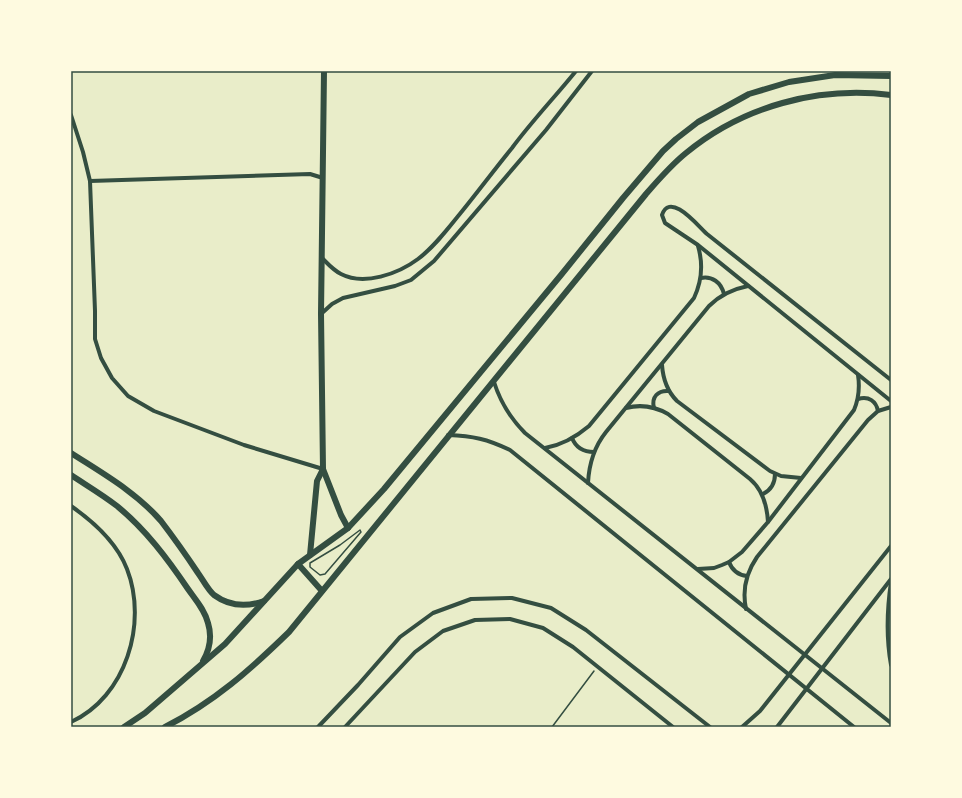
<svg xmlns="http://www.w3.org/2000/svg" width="962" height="798" viewBox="0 0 962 798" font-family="Lora,serif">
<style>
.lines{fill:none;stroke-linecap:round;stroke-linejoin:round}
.path{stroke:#344e41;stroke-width:1.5}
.minor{stroke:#344e41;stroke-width:4}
.tertiary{stroke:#344e41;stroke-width:6}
.neatline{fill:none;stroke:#344e41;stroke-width:1.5}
</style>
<rect width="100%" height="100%" fill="#e9edc9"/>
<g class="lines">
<!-- path -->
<g class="path">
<polygon points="360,530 361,532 325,574 320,575 310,567 310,563 340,545"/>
<polyline points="552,727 594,671"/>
</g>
<!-- minor -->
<g class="minor">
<polyline points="71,115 83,152 90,181 95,311 95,339 101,358 112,378 128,396 154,411 244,445 323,469"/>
<polyline points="90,181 310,174 323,178"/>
<path d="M 322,258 C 328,264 333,270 341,274 C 364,286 398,274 418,259 C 433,248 447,230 459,215 C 477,193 494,170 512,148 C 532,121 555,97 576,71"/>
<path d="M 701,278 C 712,276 721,282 724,294"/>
<polyline points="321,314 332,304 343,298 395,286 411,280 434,261 546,130 592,71"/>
<path d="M 662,365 C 663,379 667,391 677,401 L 770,471 L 781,476 L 801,478"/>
<path d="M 891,380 L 707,234 C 698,226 670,191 662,215 L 665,223 L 698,245 L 891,401"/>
<path d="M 494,382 C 500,401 510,418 525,433 L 891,723"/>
<path d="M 858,399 C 869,396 876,401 878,411"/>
<path d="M 626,408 C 641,404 654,406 668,414 L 750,479 C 763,490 767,505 768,522"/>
<path d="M 654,408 C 651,397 658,390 669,391"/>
<path d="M 448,435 C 473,436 487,439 510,450 L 854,727"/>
<path d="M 572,438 C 576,448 583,452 594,452"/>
<path d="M 545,448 C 562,445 576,437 589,426 L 694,298 C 702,281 703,263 698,246"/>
<path d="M 588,483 C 589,464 594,447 606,432 L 709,306 C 720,295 733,289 748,286"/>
<path d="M 763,494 C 771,490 775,484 775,474"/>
<path d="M 71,506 C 94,522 117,543 127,569 C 148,623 126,697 71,722"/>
<path d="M 729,562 C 732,570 738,575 747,576"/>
<path d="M 698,569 L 714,568 L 722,565 L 729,562 L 742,552 L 768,522 L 854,410 C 859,398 860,388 858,375"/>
<path d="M 891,582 C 887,609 886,637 891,665"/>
<path d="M 746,609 C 742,590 746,573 757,557 L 868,420 L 878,411 L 891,407"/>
<polyline points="318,727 358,685 400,637 433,613 471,599 512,598 551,608 586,630 710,727"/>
<polyline points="345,727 415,652 443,631 475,620 510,619 543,628 573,647 673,727"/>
<polyline points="742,727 760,711 891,546"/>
<polyline points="777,727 891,579"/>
</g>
<!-- tertiary -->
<g class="tertiary">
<path d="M 71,453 C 102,473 136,492 161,521 C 174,538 186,555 198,573 C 203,580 208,590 214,595 C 229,606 247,607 264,601"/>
<polyline points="323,469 341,515 348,528"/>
<path d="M 71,475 C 86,485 103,495 117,506 C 146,530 167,558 188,589 C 195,599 205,610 208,623 C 212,636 210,649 203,661"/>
<polyline points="310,555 317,481 323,469 321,314 324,71"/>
<polyline points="298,564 322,591"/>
<polyline points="124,727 145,713 225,644 298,564 348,528 384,489 561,275 623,198 663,151 676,139 698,122 749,94 789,82 835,75 891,76"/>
<path d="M 165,727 C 214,702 250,670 289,632 L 646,194 C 659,179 671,165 686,153 C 743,106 818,86 891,95"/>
</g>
</g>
<!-- border -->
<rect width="962" height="798" fill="none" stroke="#fefae0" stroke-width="144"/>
<rect x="72" y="72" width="818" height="654" class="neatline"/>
</svg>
